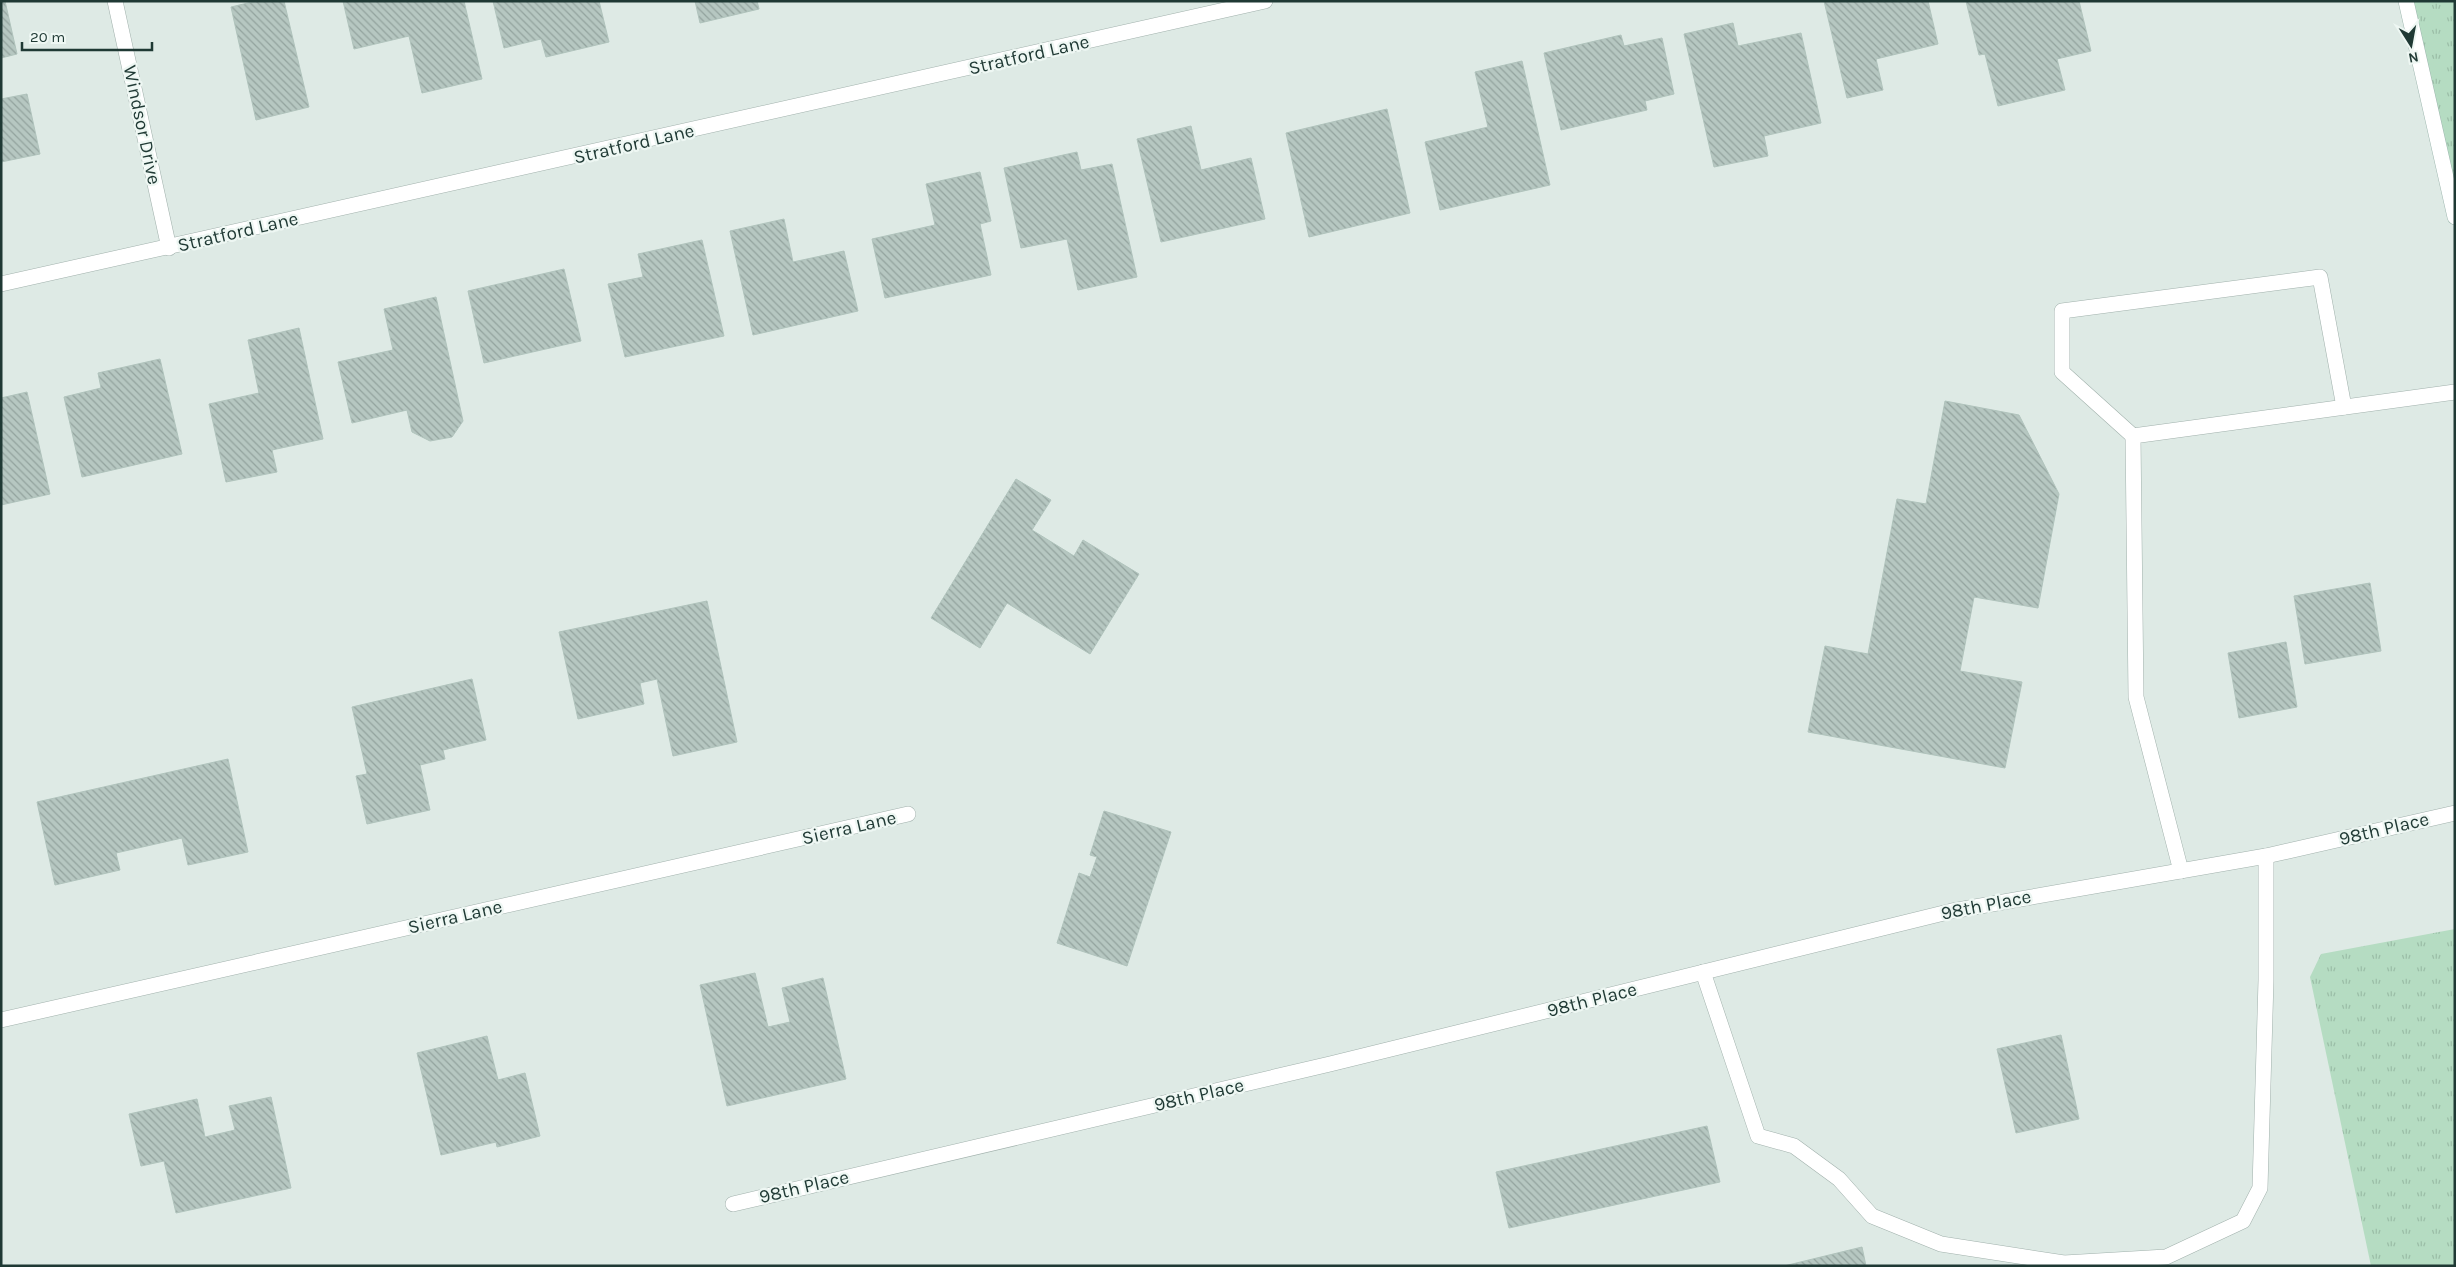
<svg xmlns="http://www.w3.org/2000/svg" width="2456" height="1267" viewBox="0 0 2456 1267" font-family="Karla,sans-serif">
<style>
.grass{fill:url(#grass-tufts)}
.building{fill:url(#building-back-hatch);stroke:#b0c3bc}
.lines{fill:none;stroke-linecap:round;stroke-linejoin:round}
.lane-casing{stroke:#a1b1ac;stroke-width:16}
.street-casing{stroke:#a1b1ac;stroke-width:16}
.secondary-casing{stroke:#9db6ae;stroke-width:16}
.lane{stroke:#fff;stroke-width:15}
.street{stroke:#fff;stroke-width:15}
.secondary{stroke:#fff;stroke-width:15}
.labels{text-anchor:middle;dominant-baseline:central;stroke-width:4.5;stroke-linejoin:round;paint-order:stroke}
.street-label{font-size:19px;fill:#1f3934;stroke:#eef7f3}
</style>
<defs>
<pattern id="grass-tufts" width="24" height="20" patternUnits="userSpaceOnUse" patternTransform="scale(1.25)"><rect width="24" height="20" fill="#b5dcc2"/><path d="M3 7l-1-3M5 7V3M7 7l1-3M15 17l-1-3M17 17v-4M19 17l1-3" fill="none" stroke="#9bbea7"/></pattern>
<pattern id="building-back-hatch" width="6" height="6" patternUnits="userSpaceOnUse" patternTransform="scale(1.25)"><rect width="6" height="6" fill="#b6c7c1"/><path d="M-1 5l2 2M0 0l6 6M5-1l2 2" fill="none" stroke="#93a39e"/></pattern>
</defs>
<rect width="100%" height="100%" fill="#deeae5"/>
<!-- grass -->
<g class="grass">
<polygon points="2412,1 2455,1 2455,202"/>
<polygon points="2455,929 2455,1266 2371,1266 2310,977 2321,954"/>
</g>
<!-- building -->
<g class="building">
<polygon points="5,1 17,54 1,58 1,2"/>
<polygon points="256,1 284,1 309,107 256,120 231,7"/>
<polygon points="343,1 464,1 482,79 422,93 409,36 354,49"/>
<polygon points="493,1 599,1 609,42 546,57 541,39 504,48"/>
<polygon points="695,1 757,1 759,9 700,23"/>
<polygon points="1824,1 1928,1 1938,44 1876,59 1883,90 1847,98"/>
<polygon points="1966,1 2079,1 2091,51 2057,59 2065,90 1998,106 1985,54 1979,55"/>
<polygon points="1733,23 1738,46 1801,33 1821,123 1764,136 1768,156 1714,167 1684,34"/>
<polygon points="1621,35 1624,46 1662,38 1674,94 1645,101 1647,110 1561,130 1544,53"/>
<polygon points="1522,61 1550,185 1440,210 1425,142 1488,127 1475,72"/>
<polygon points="27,94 40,154 1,162 1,99"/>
<polygon points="1387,109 1410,213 1309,237 1286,133"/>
<polygon points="1191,126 1201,170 1251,158 1265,219 1161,242 1137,139"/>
<polygon points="1077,152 1081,170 1112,164 1137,277 1078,290 1067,239 1021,248 1004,168"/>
<polygon points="980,172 991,221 980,224 991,275 885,298 872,239 935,225 926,184"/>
<polygon points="784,219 793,262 844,251 858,311 753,335 730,231"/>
<polygon points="702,240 724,336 625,357 608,284 643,277 638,254"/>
<polygon points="564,269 581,341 484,363 468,291"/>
<polygon points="436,297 463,421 452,437 430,441 412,432 407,410 352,423 338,362 393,350 384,309"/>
<polygon points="299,328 323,439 272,450 277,472 226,482 209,404 259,393 248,340"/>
<polygon points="160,359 182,454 82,477 64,397 101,388 98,373"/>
<polygon points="27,392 50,494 1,505 1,398"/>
<polygon points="1945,401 2019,415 2059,494 2038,608 1974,597 1960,671 2022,682 2005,768 1808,732 1825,646 1868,654 1897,499 1926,504"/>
<polygon points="1016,479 1051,500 1032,530 1074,556 1083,540 1139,574 1090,654 1007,603 980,648 931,618"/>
<polygon points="2370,583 2381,651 2305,664 2294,596"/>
<polygon points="707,601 737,742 673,756 657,679 640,683 644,704 578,719 559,632"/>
<polygon points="2286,642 2297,707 2239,718 2228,653"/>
<polygon points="472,679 486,740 443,750 445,759 420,765 430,810 367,824 356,776 367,774 352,707"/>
<polygon points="228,759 248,852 188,865 182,838 116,853 120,870 55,885 37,802"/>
<polygon points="1104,811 1171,832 1127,966 1057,943 1079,873 1090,877 1097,857 1090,855"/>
<polygon points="755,973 768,1027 790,1022 782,988 823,978 846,1079 727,1106 700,985"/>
<polygon points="2061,1035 2079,1119 2016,1133 1997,1049"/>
<polygon points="487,1036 498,1080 525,1073 540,1136 497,1147 496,1142 441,1155 417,1053"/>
<polygon points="271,1097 291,1188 176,1213 164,1161 141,1166 129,1114 197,1099 205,1137 235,1130 229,1106"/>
<polygon points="1707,1126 1720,1182 1509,1228 1496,1172"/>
<polygon points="1862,1247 1866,1266 1784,1266"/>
</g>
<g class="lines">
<!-- lane casing -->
<g class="lane-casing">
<g id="lane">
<polyline points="2133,436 2062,372 2062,311 2320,277 2344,407"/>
<polyline points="2181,871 2136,697 2133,436 2455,392"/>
<polyline points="1703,972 1758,1136 1794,1146 1839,1179 1872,1216 1941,1244 2064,1263 2166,1257 2243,1221 2260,1188 2266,980 2266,856"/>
</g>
</g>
<!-- street casing -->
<g class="street-casing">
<g id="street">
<polyline points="115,1 169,248"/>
<polyline points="1,284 1265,1"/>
<polyline points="1,1020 908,814"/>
<polyline points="733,1204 1330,1064 1952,911 2266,856 2455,813"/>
</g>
</g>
<!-- secondary casing -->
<g class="secondary-casing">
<polyline id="secondary" points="2406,1 2455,217"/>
</g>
<!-- lane -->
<use href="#lane" class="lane"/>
<!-- street -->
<use href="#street" class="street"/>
<!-- secondary -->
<use href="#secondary" class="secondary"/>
</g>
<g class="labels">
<!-- street labels -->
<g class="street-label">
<text transform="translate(1029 55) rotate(-13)">Stratford Lane</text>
<text transform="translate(142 125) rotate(78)">Windsor Drive</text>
<text transform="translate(634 144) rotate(-13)">Stratford Lane</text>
<text transform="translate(238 232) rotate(-13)">Stratford Lane</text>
<text transform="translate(849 828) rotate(-13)">Sierra Lane</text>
<text transform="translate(2384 829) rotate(-13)">98th Place</text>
<text transform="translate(1986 905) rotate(-11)">98th Place</text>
<text transform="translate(455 917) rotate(-13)">Sierra Lane</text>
<text transform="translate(1592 1000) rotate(-14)">98th Place</text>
<text transform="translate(1199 1095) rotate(-13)">98th Place</text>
<text transform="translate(804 1187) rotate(-13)">98th Place</text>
</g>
</g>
<!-- border -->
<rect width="2456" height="1267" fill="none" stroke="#1f3934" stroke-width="5"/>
<!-- north arrow -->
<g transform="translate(2411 45) rotate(169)" stroke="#eef7f3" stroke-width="4" paint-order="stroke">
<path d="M0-4L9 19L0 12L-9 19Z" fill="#1f3934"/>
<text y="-8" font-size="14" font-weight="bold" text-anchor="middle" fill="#1f3934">N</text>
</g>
<!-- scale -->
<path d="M22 42v8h130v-8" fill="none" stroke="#1f3934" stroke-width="2.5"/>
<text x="30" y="42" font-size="15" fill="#1f3934" stroke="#eef7f3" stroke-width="4" paint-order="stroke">20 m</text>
</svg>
